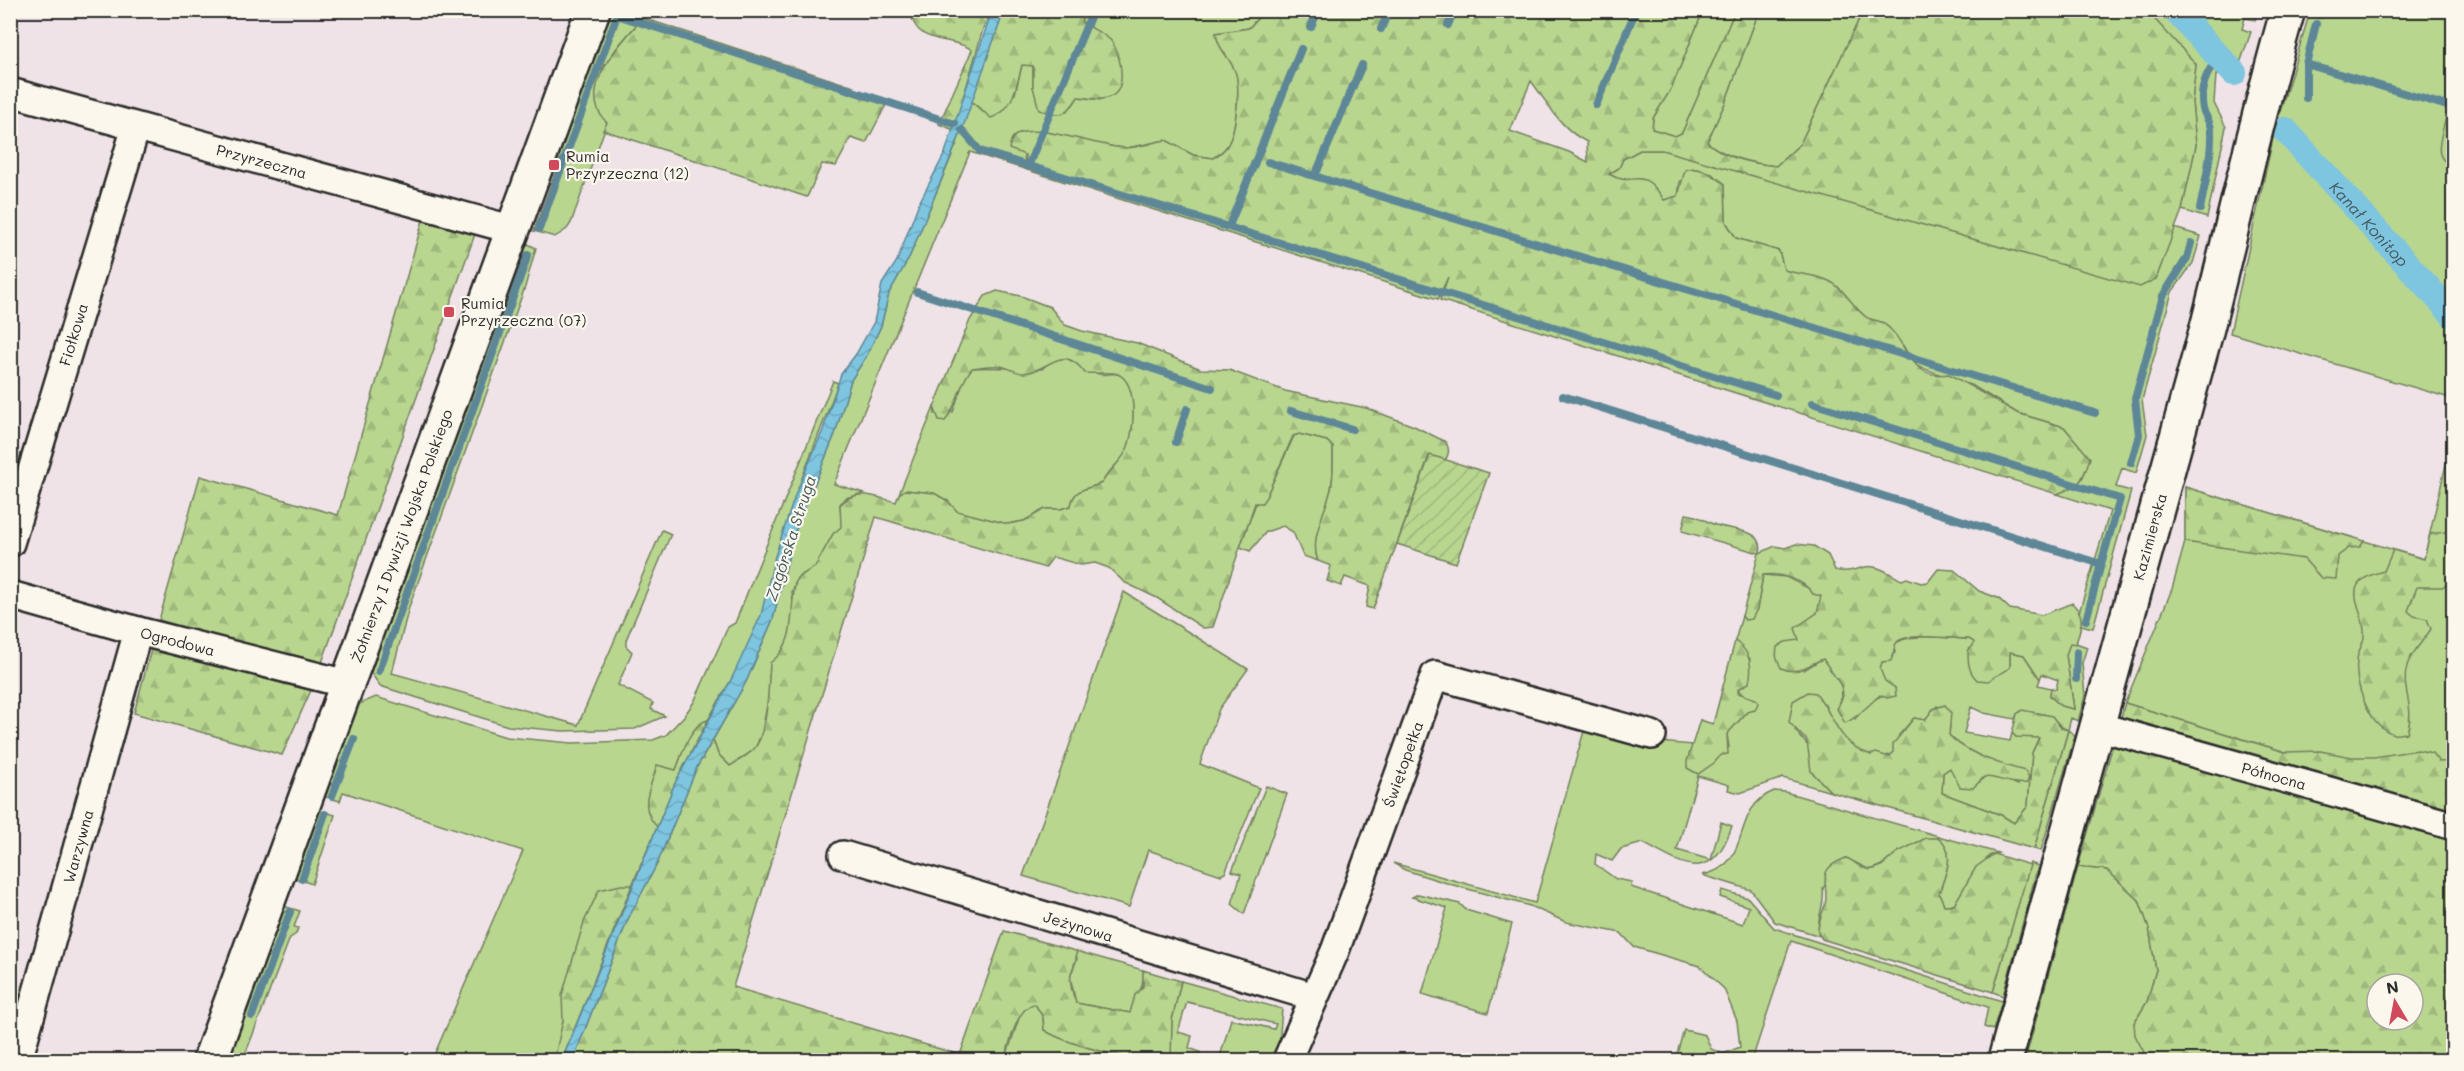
<svg xmlns="http://www.w3.org/2000/svg" width="2464" height="1071" viewBox="0 0 2464 1071" font-family="Mali,sans-serif">
<style>
.grass{fill:#b9d68f;stroke:#72805d;stroke-width:1.5}
.forest{fill:url(#forest-firs);stroke:#72805d;stroke-width:1.5;fill-rule:evenodd}
.garden{fill:url(#garden-furrows);stroke:#72805d;stroke-width:1.5}
.water{fill:url(#water-waves);stroke:#5d8797;stroke-width:1.5}
.lines{fill:none;stroke-linecap:round;stroke-linejoin:round}
.stream{stroke:#5d8797;stroke-width:8}
.canal{stroke:#7ec5df;stroke-width:26}
.minor-casing{stroke:#2b2b2b;stroke-width:32}
.tertiary-casing{stroke:#2b2b2b;stroke-width:38}
.minor{stroke:#fbf7ec;stroke-width:27}
.tertiary{stroke:#fbf7ec;stroke-width:33}
.poi-dot{fill:#d1495b;stroke:#fbf7ec;stroke-width:2}
.labels{text-anchor:middle;dominant-baseline:central;stroke-width:4.5;stroke-linejoin:round;paint-order:stroke}
.poi-label{font-size:15px;fill:#2b2b2b;stroke:#fbf7ec;text-anchor:start}
.street-label{font-size:15px;fill:#2b2b2b;stroke:#fbf7ec}
.water-label{font-size:16px;font-style:italic;fill:#445961;stroke:#fbf7ec}
</style>
<defs>
<pattern id="forest-firs" width="22" height="20" patternUnits="userSpaceOnUse" patternTransform="scale(1.5)"><rect width="22" height="20" fill="#b9d68f"/><path d="M5 1l3.5 6h-7zM16 11l3.5 6h-7z" fill="#9fb87c"/></pattern>
<pattern id="garden-furrows" width="10" height="10" patternUnits="userSpaceOnUse" patternTransform="scale(1.5)"><rect width="10" height="10" fill="#b9d68f"/><path d="M-1 1l2-2M0 10L10 0M9 11l2-2" fill="none" stroke="#9fb87c"/></pattern>
<pattern id="water-waves" width="16" height="10" patternUnits="userSpaceOnUse" patternTransform="scale(1.5)"><rect width="16" height="10" fill="#7ec5df"/><path d="M0 5q4-4 8 0t8 0" fill="none" stroke="#6da9c0"/></pattern>
</defs>
<rect width="100%" height="100%" fill="#f0e3e8"/>
<filter id="ink" filterUnits="userSpaceOnUse"><feTurbulence type="fractalNoise" baseFrequency=".0167" numOctaves="2"/><feDisplacementMap in="SourceGraphic" scale="12" xChannelSelector="R" yChannelSelector="G"/><feConvolveMatrix kernelMatrix="1 2 1 2 8 2 1 2 1" color-interpolation-filters="sRGB"/></filter>
<g filter="url(#ink)">
<!-- grass -->
<g class="grass">
<polygon points="2323,10 2453,11 2453,399 2230,333 2275,129 2309,15 2321,18"/>
<polygon points="607,11 646,11 643,18 619,45 602,69 607,123 571,223 567,229 555,237 534,231 560,159 553,156"/>
<path d="M 1085,11 L 1264,11 L 1249,28 L 1216,33 C 1218,49 1228,55 1235,69 C 1241,84 1236,133 1227,146 C 1224,151 1218,155 1213,158 L 1193,155 L 1166,140 L 1127,148 L 1104,146 L 1051,133 L 1019,133 L 1027,170 L 970,152 L 834,484 L 864,493 L 846,498 L 840,504 L 842,527 L 833,534 L 815,567 L 797,578 L 792,592 L 794,618 L 789,638 L 769,676 L 770,689 L 762,732 L 755,749 L 730,766 L 718,754 L 713,740 L 746,682 L 773,619 L 794,534 L 835,434 L 851,380 L 866,357 L 881,326 L 889,293 L 909,258 L 957,143 L 971,101 L 983,112 L 1015,94 L 1022,65 L 1033,65 L 1033,87 L 1072,106 L 1078,97 L 1100,100 L 1111,41 L 1081,21 Z"/>
<polygon points="1703,11 1735,11 1682,133 1675,136 1652,129 1653,118 1671,89"/>
<path d="M 1759,11 L 1863,11 L 1800,144 L 1776,166 C 1751,163 1727,158 1707,142 L 1725,103 Z"/>
<polygon points="2147,11 2258,11 2255,20 2245,18 2242,29 2251,32 2238,69 2230,76 2216,75 2214,103 2226,127 2207,218 2182,210 2196,145 2192,102 2196,65"/>
<path d="M 1640,150 L 1662,150 L 1690,157 L 2051,261 L 2156,279 L 2174,228 L 2201,236 L 2193,263 L 2172,292 L 2142,400 L 2147,435 L 2136,473 L 2122,468 L 2116,487 L 2131,491 L 2093,628 L 2081,625 L 2076,643 L 2087,647 L 2082,663 L 2085,696 L 2078,721 L 2071,718 L 2068,730 L 2075,735 L 2041,851 L 2034,849 L 2068,730 C 2061,728 2061,726 2056,721 C 2047,711 2028,712 2017,714 L 2015,719 L 1984,713 L 1971,707 L 1964,733 L 2010,741 L 2012,733 L 2016,737 L 2039,737 L 2032,753 L 2028,806 L 2014,823 L 2001,815 L 1942,793 L 1943,773 L 1950,768 L 1980,782 L 1984,777 L 1999,777 L 2018,785 L 2012,768 C 1996,765 1959,747 1949,735 L 1950,725 L 1937,706 L 1925,720 L 1914,718 L 1899,735 L 1894,753 C 1888,757 1883,756 1876,755 C 1848,753 1834,728 1825,705 L 1795,730 L 1810,748 L 1811,771 L 1831,792 L 1783,778 L 1740,793 L 1728,790 L 1729,785 L 1698,776 L 1677,850 L 1711,860 L 1721,822 L 1732,826 C 1712,884 1686,867 1643,843 L 1621,849 L 1612,861 L 1596,854 L 1595,864 L 1616,879 L 1632,882 L 1631,887 L 1743,924 L 1749,907 L 1720,897 L 1722,890 L 1748,898 L 1774,928 L 2002,1001 L 1993,1030 L 1984,1027 L 1988,1007 L 1791,941 L 1752,1060 L 1675,1060 L 1684,1030 L 1705,1035 L 1711,1049 L 1723,1054 L 1740,1047 L 1737,1021 L 1724,989 L 1700,966 L 1634,947 L 1621,933 L 1566,922 L 1530,906 L 1453,885 L 1405,870 L 1393,863 L 1535,903 L 1584,731 L 1455,693 L 1658,742 L 1693,745 L 1700,720 L 1713,725 L 1721,755 L 1729,747 L 1727,734 L 1747,712 L 1749,697 L 1743,696 L 1738,689 L 1744,686 L 1750,659 L 1735,641 L 1742,616 L 1745,620 L 1757,609 L 1763,575 L 1786,577 L 1822,595 L 1817,613 L 1804,623 L 1799,635 L 1804,670 L 1823,658 C 1831,672 1849,686 1839,702 L 1855,719 L 1870,702 L 1895,688 L 1885,681 L 1879,669 L 1882,662 L 1895,653 L 1894,645 C 1906,631 1950,639 1969,639 L 1975,642 L 1973,646 L 1996,674 L 2010,667 L 2010,652 L 2024,655 L 2040,679 L 2038,685 L 2051,688 L 2050,696 L 2061,706 L 2074,709 L 2066,655 L 2110,511 L 2057,494 C 2082,484 2083,482 2089,458 L 2064,427 L 2017,413 L 1973,386 L 1913,365 L 1904,347 L 1884,323 L 1867,318 L 1821,278 L 1799,275 L 1784,270 L 1779,251 L 1736,238 L 1726,222 L 1725,184 L 1709,172 L 1692,168 L 1680,182 L 1678,196 L 1664,200 L 1640,178 L 1618,179 L 1609,174 L 1619,168 L 1623,159 Z"/>
<polygon points="526,243 536,248 525,287 409,607 392,673 578,725 662,530 671,534 626,640 626,646 632,652 618,685 653,703 651,709 665,716 635,729 563,731 508,726 380,686 367,667 520,246"/>
<path d="M 1066,358 C 1076,363 1088,371 1099,374 C 1108,376 1118,370 1125,378 C 1138,392 1134,439 1125,454 C 1118,465 1107,471 1102,483 C 1087,490 1074,487 1071,506 L 1061,509 L 1045,509 L 1024,521 L 1007,524 L 956,511 L 948,501 L 934,493 L 905,490 L 899,494 L 934,407 L 935,414 L 953,412 L 965,376 L 972,368 C 995,366 1018,369 1042,369 L 1051,360 Z"/>
<path d="M 833,381 L 838,383 C 825,421 809,457 796,495 C 782,534 774,574 762,614 C 750,651 727,686 708,720 C 691,724 682,755 676,770 L 681,772 L 623,906 L 562,1060 L 432,1060 L 523,851 L 343,792 L 340,801 L 323,796 L 352,707 L 376,697 L 506,737 L 572,743 L 653,740 L 666,735 L 684,716 L 694,702 L 728,627 L 735,623 Z"/>
<path d="M 1299,434 L 1327,441 L 1333,446 C 1333,460 1334,475 1331,489 C 1327,510 1309,540 1318,561 L 1303,556 L 1293,532 L 1283,526 L 1266,532 L 1250,551 L 1240,547 L 1256,503 L 1266,497 L 1294,436 Z"/>
<polygon points="2453,434 2453,803 2125,703 2172,589 2185,542 2185,487 2424,559"/>
<polygon points="1124,592 1248,669 1219,709 1200,764 1259,788 1225,873 1221,875 1148,850 1129,907 1023,876"/>
<polygon points="1266,786 1287,794 1244,914 1232,904 1241,874 1232,871"/>
<path d="M 1774,791 L 1785,792 L 1998,853 L 1989,856 L 1954,905 L 1944,905 L 1939,893 C 1945,875 1957,853 1939,838 C 1907,838 1896,862 1870,870 L 1846,858 L 1823,888 C 1826,904 1814,924 1820,936 L 1775,922 L 1751,890 L 1702,875 C 1755,865 1728,810 1774,791 Z"/>
<polygon points="318,810 335,815 312,884 290,876"/>
<polygon points="2030,863 2038,866 2003,996 1993,992"/>
<polygon points="2078,867 2107,870 2139,900 2149,928 2156,970 2147,1002 2134,1023 2148,1060 2025,1060"/>
<polygon points="1418,894 1460,904 1466,910 1512,924 1488,1013 1422,994 1447,908 1412,897"/>
<polygon points="280,905 300,911 294,927 298,928 296,934 290,938 243,1060 223,1060"/>
<path d="M 1076,951 L 1143,970 C 1145,987 1136,999 1130,1013 L 1076,1003 L 1070,977 L 1077,959 Z"/>
<polygon points="1181,981 1282,1009 1279,1045 1269,1060 1224,1060 1224,1058 1220,1057 1231,1019 1274,1029 1276,1024 1187,1002 1178,1032 1192,1036 1189,1048 1200,1052 1198,1060 1170,1060 1172,1020"/>
<polygon points="1028,1004 1035,1004 1043,1017 1044,1030 1112,1053 1109,1060 1005,1060 1021,1012"/>
</g>
<!-- forest -->
<g class="forest">
<path d="M 910,10 L 992,11 L 983,29 L 954,130 L 939,124 L 972,50 C 952,35 915,48 910,10 Z"/>
<path d="M 1004,11 L 1085,11 L 1081,22 C 1090,28 1106,34 1112,42 C 1121,55 1128,90 1110,97 C 1099,102 1089,97 1078,97 C 1065,118 1061,116 1039,110 L 1033,87 L 1033,66 L 1022,65 C 1017,84 1013,112 991,118 L 971,101 Z"/>
<path d="M 1264,11 L 1703,11 L 1671,89 L 1653,118 L 1652,129 L 1675,136 L 1682,133 L 1735,11 L 1759,11 L 1725,103 L 1707,142 C 1726,159 1751,163 1776,166 L 1800,144 L 1863,11 L 2147,11 L 2196,64 L 2192,102 L 2196,145 L 2182,210 L 2156,279 L 2140,287 L 1662,150 L 1640,150 L 1623,159 L 1619,168 L 1609,174 C 1635,190 1640,162 1664,200 L 1678,196 L 1685,170 C 1700,165 1713,175 1725,184 L 1726,222 L 1736,238 L 1779,251 L 1784,270 C 1797,274 1808,274 1821,278 C 1844,284 1849,304 1866,317 C 1871,321 1878,320 1883,323 C 1909,340 1907,381 1949,374 L 2017,413 L 2064,427 L 2090,458 C 2082,482 2082,484 2057,494 L 1440,300 L 1448,277 L 1438,299 L 1027,170 L 1025,155 L 1009,149 C 1010,143 1011,137 1018,134 C 1037,123 1099,147 1124,148 C 1137,148 1153,142 1166,140 L 1193,155 L 1213,158 C 1218,155 1224,151 1227,146 C 1236,132 1242,84 1234,69 C 1228,55 1218,49 1216,33 L 1249,28 ZM 1531,81 C 1548,103 1560,129 1587,142 L 1588,162 L 1569,152 L 1510,131 Z"/>
<path d="M 643,18 L 854,87 L 852,94 L 886,105 L 866,143 L 851,138 L 836,166 L 822,164 L 807,197 L 603,130 L 607,123 C 574,90 621,42 643,18 Z"/>
<path d="M 2453,104 L 2453,168 C 2448,164 2442,161 2440,154 C 2437,146 2447,109 2453,104 Z"/>
<polygon points="423,220 475,234 320,668 159,620 200,476 338,515"/>
<path d="M 997,291 L 1021,296 L 1050,307 L 1065,325 L 1082,331 L 1137,343 L 1201,369 L 1229,370 L 1285,391 L 1366,408 L 1414,426 L 1446,442 C 1449,449 1450,453 1445,460 L 1429,456 L 1373,609 L 1366,607 L 1370,586 L 1345,577 L 1341,586 L 1327,581 L 1331,566 L 1318,561 C 1309,539 1326,511 1331,489 C 1334,475 1333,460 1333,447 L 1327,441 L 1299,434 L 1293,436 L 1266,497 L 1262,503 L 1255,503 L 1213,627 L 1203,628 L 1157,598 L 1124,582 L 1109,568 L 1095,563 L 1081,565 L 1053,557 L 1045,568 L 876,517 L 733,987 L 960,1055 L 1004,931 L 1076,951 C 1078,961 1073,965 1071,974 C 1069,984 1073,994 1076,1003 L 1130,1013 L 1135,995 L 1143,987 L 1143,970 L 1181,981 L 1172,1020 L 1171,1060 C 1144,1065 1068,1045 1044,1030 L 1043,1017 L 1035,1004 C 1017,1006 1009,1045 1005,1060 L 573,1060 L 628,919 L 657,864 L 697,767 L 713,740 L 718,754 L 730,766 C 738,761 747,756 753,750 C 769,734 768,684 770,663 C 800,641 787,607 797,578 L 815,567 L 833,534 L 841,527 L 840,505 C 856,487 876,497 896,502 L 899,494 L 905,490 L 934,493 L 948,501 L 957,511 L 1008,524 L 1024,521 L 1045,509 L 1061,509 L 1071,506 C 1074,487 1087,490 1102,483 C 1108,471 1119,464 1125,453 C 1135,436 1139,384 1118,374 C 1110,371 1095,374 1085,373 C 1061,341 1050,372 1023,373 C 1016,373 1008,367 1000,366 C 991,365 981,367 972,368 C 959,384 958,405 945,421 L 939,420 L 934,407 L 970,320 L 985,296 Z"/>
<polygon points="2185,487 2364,541 2360,547 2349,548 2338,556 2336,579 2321,578 2304,559 2185,542"/>
<path d="M 1686,514 C 1698,515 1703,520 1713,524 C 1728,531 1766,527 1760,553 L 1775,546 L 1785,548 L 1796,544 L 1814,546 L 1828,555 L 1835,570 C 1847,573 1853,570 1865,567 C 1878,564 1891,575 1902,580 L 1907,578 L 1921,583 L 1928,582 L 1938,569 L 1954,570 L 1979,591 L 1998,598 L 2010,609 L 2042,615 L 2072,603 C 2087,617 2080,627 2076,644 L 2070,643 L 2066,655 L 2074,709 L 2061,706 L 2050,696 L 2051,688 L 2056,689 L 2058,680 L 2042,674 L 2040,679 L 2024,655 L 2010,652 L 2010,667 C 2004,674 1996,674 1989,681 L 1977,680 C 1968,671 1968,662 1968,650 L 1973,646 L 1974,642 L 1969,639 C 1954,639 1905,632 1897,642 C 1893,647 1894,655 1891,661 L 1882,662 L 1880,669 L 1885,681 L 1895,688 L 1896,696 L 1887,698 L 1880,695 C 1869,704 1858,718 1845,723 L 1837,709 L 1843,696 L 1842,687 L 1823,659 C 1808,664 1799,676 1781,668 L 1776,656 L 1777,647 L 1785,642 L 1799,640 L 1795,628 L 1817,613 L 1821,596 L 1813,594 C 1804,579 1779,573 1763,575 L 1757,609 L 1752,619 L 1745,620 L 1742,616 L 1759,553 L 1682,531 Z"/>
<path d="M 2453,531 L 2453,582 L 2442,587 L 2417,587 L 2408,611 L 2414,616 L 2427,619 L 2431,629 C 2424,640 2410,654 2407,666 C 2400,689 2416,705 2407,733 C 2404,733 2397,735 2394,734 C 2368,726 2354,683 2357,659 C 2358,651 2363,644 2364,637 C 2367,608 2333,583 2384,571 L 2393,550 L 2424,559 L 2430,534 Z"/>
<path d="M 1735,641 C 1750,651 1753,666 1749,683 L 1738,689 L 1738,693 L 1756,699 L 1758,703 L 1755,710 L 1747,712 L 1727,734 L 1728,754 L 1721,755 L 1714,763 L 1698,774 L 1687,768 L 1687,761 L 1700,720 L 1713,724 Z"/>
<polygon points="153,643 312,688 282,755 134,713"/>
<path d="M 1808,692 L 1816,693 C 1836,719 1837,743 1871,755 L 1876,753 L 1889,757 L 1893,753 L 1893,744 L 1914,718 L 1925,720 L 1933,709 L 1945,705 L 1951,713 L 1949,735 C 1965,753 2002,765 2025,771 L 2029,777 L 2027,783 C 2013,786 1999,777 1984,777 L 1973,788 L 1960,787 L 1950,768 L 1943,773 L 1942,793 L 2001,815 L 2014,823 L 2028,806 L 2032,753 L 2039,738 L 2016,737 L 2012,733 L 2017,714 L 2022,710 L 2052,716 L 2061,728 L 2068,730 L 2034,849 L 1831,792 L 1811,771 L 1807,741 L 1789,722 L 1793,701 Z"/>
<path d="M 2125,703 L 2285,752 L 2320,751 L 2352,757 L 2374,757 L 2418,750 L 2432,753 L 2439,762 L 2453,761 L 2453,1060 L 2148,1060 L 2135,1035 L 2134,1023 L 2147,1002 L 2156,970 L 2149,928 L 2139,900 L 2107,870 L 2078,867 ZM 2377,984 L 2413,984 L 2413,1020 L 2377,1020 Z"/>
<path d="M 708,720 L 675,783 L 657,827 C 637,805 651,789 657,765 L 676,770 C 682,755 690,724 708,720 Z"/>
<path d="M 1926,838 L 1939,838 C 1957,853 1945,874 1939,893 L 1944,905 L 1954,905 L 1976,867 L 1994,854 L 2030,865 L 1993,992 L 1822,939 L 1818,932 C 1818,922 1822,914 1825,905 C 1830,883 1813,870 1846,858 C 1854,860 1858,868 1867,869 C 1882,872 1888,857 1900,851 C 1908,847 1917,843 1926,838 Z"/>
<polygon points="621,885 632,885 562,1060 554,1060 563,1021 562,995 584,922 599,890"/>
</g>
<!-- garden -->
<polygon class="garden" points="1430,455 1489,473 1456,563 1397,544"/>
<!-- water -->
<polygon class="water" points="992,10 1004,11 962,130 909,258 889,293 881,326 866,357 851,380 835,434 794,534 773,619 746,682 697,767 657,864 628,919 573,1060 562,1060 675,783 732,678 761,615 775,556 796,493 823,430 841,374 856,354 874,322 882,284 897,261 918,205 945,153"/>
<g class="lines">
<!-- stream -->
<g class="stream">
<polyline points="617,15 955,124"/>
<polyline points="2316,24 2306,64 2454,108"/>
<polyline points="1448,25 1454,10"/>
<polyline points="1311,27 1318,10"/>
<polyline points="1381,29 1389,10"/>
<polyline points="2306,98 2306,64"/>
<polyline points="1596,105 1636,10"/>
<polyline points="962,130 980,151 1776,395"/>
<path d="M 1268,162 C 1543,247 1819,329 2095,413"/>
<polyline points="1028,166 1093,10"/>
<polyline points="1315,176 1362,65"/>
<path d="M 2200,209 C 2205,183 2212,157 2211,130 C 2211,123 2205,116 2203,109 C 2199,90 2206,71 2219,58"/>
<polyline points="1229,226 1301,49"/>
<polyline points="539,229 619,10"/>
<polyline points="917,292 1212,388"/>
<polyline points="1563,396 2101,564 2120,499 1812,403"/>
<polyline points="1291,411 1352,429"/>
<polyline points="1176,442 1187,409"/>
<polyline points="2131,463 2139,435 2135,399 2163,296 2187,258 2191,243"/>
<polyline points="2086,620 2101,564"/>
<polyline points="379,671 528,255"/>
<polyline points="2076,679 2077,652"/>
<polyline points="332,796 354,739"/>
<polyline points="302,879 325,814"/>
<polyline points="252,1016 290,912"/>
</g>
<!-- canal -->
<g class="canal">
<polyline points="2175,10 2234,73"/>
<path id="s1" d="M 2285,130 L 2454,316"/>
</g>
<!-- minor casing -->
<g class="minor-casing">
<g id="minor">
<path id="s2" d="M 10,92 L 514,230"/>
<path id="s3" d="M 10,543 L 136,127"/>
<path id="s4" d="M 10,595 L 138,631 L 347,684"/>
<path id="s5" d="M 2097,726 L 2454,826"/>
<path id="s6" d="M 843,855 L 1314,997"/>
<path id="s7" d="M 18,1060 L 138,631"/>
<path id="s8" d="M 1287,1060 L 1335,951 L 1435,675 L 1652,735"/>
</g>
</g>
<!-- tertiary casing -->
<g class="tertiary-casing">
<g id="tertiary">
<path id="s9" d="M 210,1060 L 593,10"/>
<path id="s10" d="M 2005,1060 L 2207,328 C 2234,222 2257,116 2288,10"/>
</g>
</g>
<!-- minor -->
<use href="#minor" class="minor"/>
<!-- tertiary -->
<use href="#tertiary" class="tertiary"/>
</g>
</g>
<!-- markers -->
<g class="poi-dot">
<rect x="548" y="159" width="12" height="12" rx="3"/>
<rect x="443" y="306" width="12" height="12" rx="3"/>
</g>
<g class="labels">
<!-- poi labels -->
<g class="poi-label">
<text x="566" y="156">Rumia<tspan x="566" dy="17">Przyrzeczna (12)</tspan></text>
<text x="461" y="303">Rumia<tspan x="461" dy="17">Przyrzeczna (07)</tspan></text>
</g>
<!-- street labels -->
<g class="street-label">
<text stroke="none"><textPath href="#s2" startOffset="261">Przyrzeczna</textPath></text>
<text stroke="none"><textPath href="#s3" startOffset="218">Fiołkowa</textPath></text>
<text stroke="none"><textPath href="#s9" startOffset="558">Żołnierzy I Dywizji Wojska Polskiego</textPath></text>
<text stroke="none"><textPath href="#s10" startOffset="543">Kazimierska</textPath></text>
<text stroke="none"><textPath href="#s4" startOffset="174">Ogrodowa</textPath></text>
<text stroke="none"><textPath href="#s8" startOffset="318">Świętopełka</textPath></text>
<text stroke="none"><textPath href="#s5" startOffset="184">Północna</textPath></text>
<text stroke="none"><textPath href="#s7" startOffset="222">Warzywna</textPath></text>
<text stroke="none"><textPath href="#s6" startOffset="246">Jeżynowa</textPath></text>
</g>
<!-- water labels -->
<g class="water-label">
<text stroke="none"><textPath href="#s1" startOffset="126">Kanał Konitop</textPath></text>
<text transform="translate(790 538) rotate(-72)">Zagórska Struga</text>
</g>
</g>
<!-- margin -->
<rect width="2464" height="1071" fill="none" stroke="#fbf7ec" stroke-width="36"/>
<rect x="18" y="18" width="2428" height="1035" fill="none" stroke="#2b2b2b" stroke-width="2" filter="url(#ink)"/>
<!-- north arrow -->
<g transform="translate(2395 1002) rotate(350)"><circle r="28" fill="#fbf7ec" stroke="#a8a59f" stroke-width="1.5"/>
<path d="M0-4.5L10 22L0 15L-10 22Z" fill="#d1495b"/>
<text y="-9" font-size="16" font-weight="bold" text-anchor="middle" fill="#2b2b2b">N</text>
</g>
</svg>
